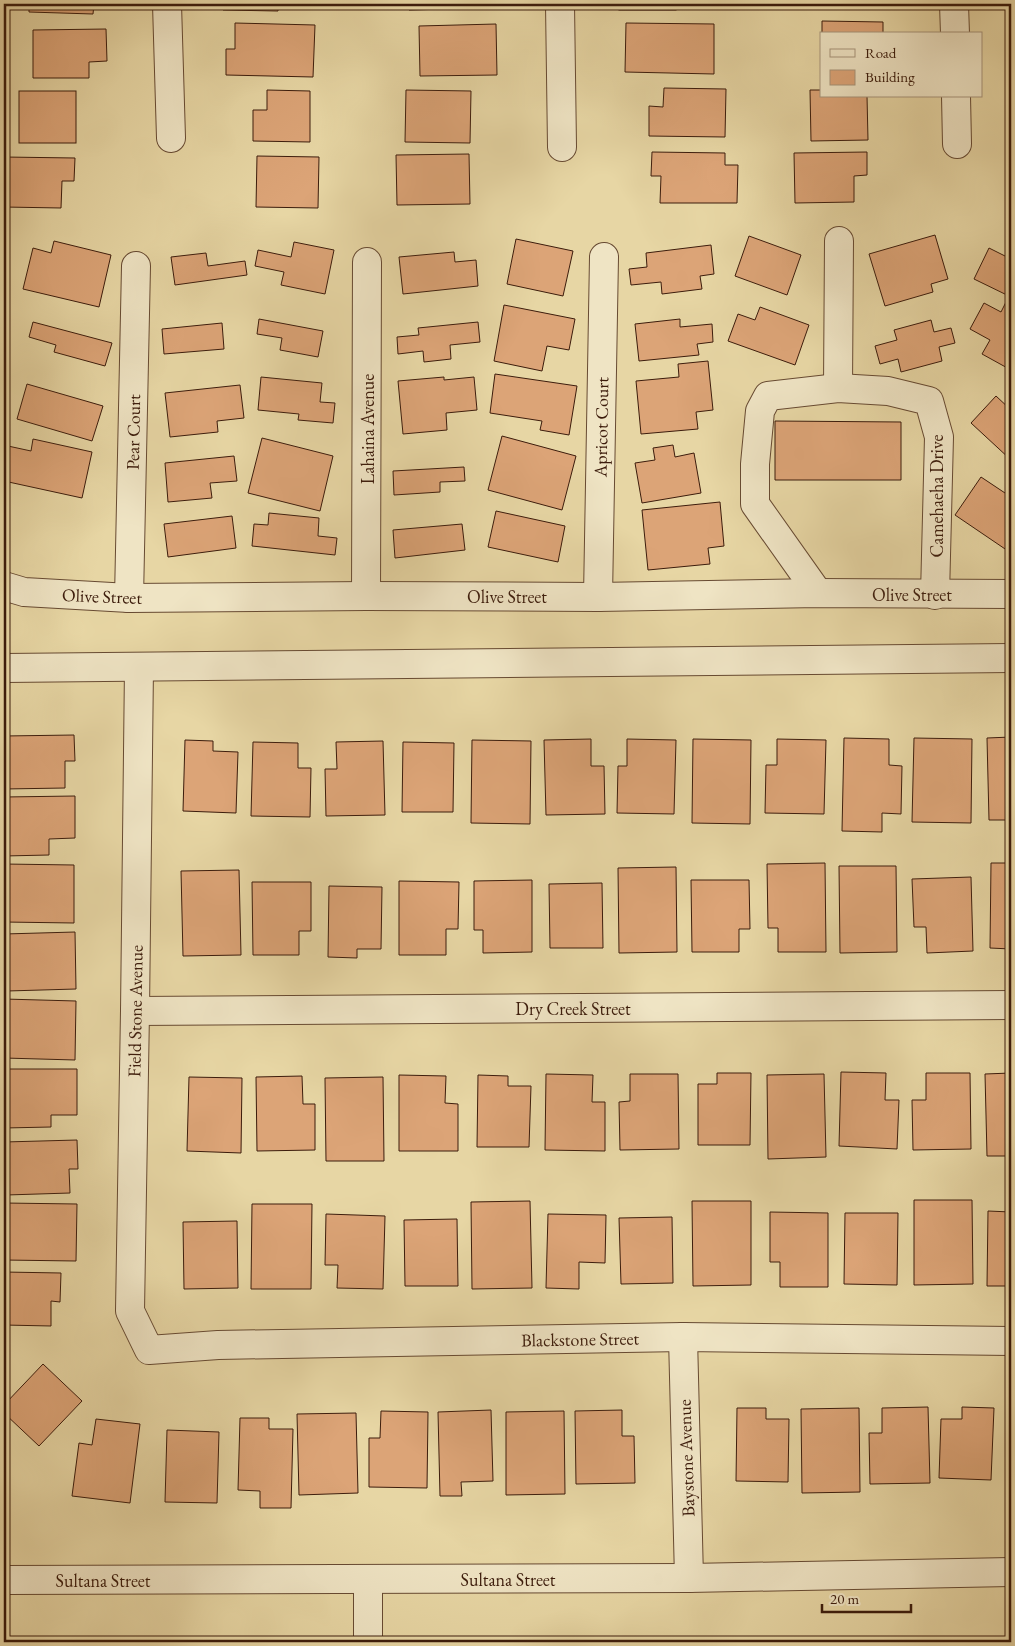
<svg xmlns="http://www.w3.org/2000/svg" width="1015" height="1646" viewBox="0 0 1015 1646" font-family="'EB Garamond',serif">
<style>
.building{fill:#dca477;stroke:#3c1c0c}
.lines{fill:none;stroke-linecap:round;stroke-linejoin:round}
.minor-casing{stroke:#674a32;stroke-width:30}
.minor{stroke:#efe4c4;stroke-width:28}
.labels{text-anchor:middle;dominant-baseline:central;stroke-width:4;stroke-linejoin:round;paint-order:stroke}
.street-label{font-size:18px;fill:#3c1c0c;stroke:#efe4c4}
</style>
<rect width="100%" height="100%" fill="#e7d6a4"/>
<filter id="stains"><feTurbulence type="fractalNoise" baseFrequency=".004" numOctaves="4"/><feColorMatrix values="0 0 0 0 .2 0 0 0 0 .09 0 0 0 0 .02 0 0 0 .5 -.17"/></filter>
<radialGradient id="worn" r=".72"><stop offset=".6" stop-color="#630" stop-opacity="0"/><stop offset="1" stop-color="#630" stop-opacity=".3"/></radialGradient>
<!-- building -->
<g class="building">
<polygon points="29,4 94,4 93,14 29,12"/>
<polygon points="223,4 278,4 278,11 223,10"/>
<polygon points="409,4 486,4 486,8 409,10"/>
<rect x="619" y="4" width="57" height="6"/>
<rect x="839" y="4" width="58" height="3"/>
<polygon points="822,21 883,22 883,34 822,34"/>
<polygon points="235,23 315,25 313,77 226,75 226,49 235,49"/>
<polygon points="626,23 714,24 714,74 625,72"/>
<polygon points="496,24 497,75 420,76 419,26"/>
<polygon points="106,29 107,61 89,62 89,78 33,78 33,30"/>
<polygon points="664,88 726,89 725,137 649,136 649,106 663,107"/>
<polygon points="267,90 310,91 310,142 253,141 253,110 267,110"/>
<polygon points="406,90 471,91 470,143 405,142"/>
<polygon points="810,90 821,90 821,96 867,96 868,140 811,141"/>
<rect x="19" y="91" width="57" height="52"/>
<polygon points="652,152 725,153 725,165 738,165 737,203 660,203 661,176 651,176"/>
<polygon points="867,152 867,175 854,176 854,202 795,203 794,153"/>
<polygon points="469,154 470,204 397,205 396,155"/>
<polygon points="257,156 319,157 318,208 256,207"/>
<polygon points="4,157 75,158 74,181 62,181 61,208 4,207"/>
<polygon points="935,235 948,279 931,284 933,292 885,306 869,254"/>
<polygon points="749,236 801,255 787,295 735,276"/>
<polygon points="516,239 573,251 563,296 507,284"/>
<polygon points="54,241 111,255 99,307 23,289 33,248 51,253"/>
<polygon points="294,242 334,250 325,294 281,285 284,272 255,266 258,250 291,257"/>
<polygon points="711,245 714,274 700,276 702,289 662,294 661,282 631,285 629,269 647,267 646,253"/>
<polygon points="989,248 1011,259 1011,297 974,279"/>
<polygon points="454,252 455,262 476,260 478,286 403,294 399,257"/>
<polygon points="206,253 208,266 245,261 247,275 175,285 171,257"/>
<polygon points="1006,302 1011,305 1011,370 982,354 990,340 970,329 984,303 1001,312"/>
<polygon points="504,305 575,319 569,350 547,346 542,371 494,361"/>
<polygon points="760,307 809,325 795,365 728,341 738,314 755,320"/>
<polygon points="259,319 323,331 318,357 280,350 282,338 257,334"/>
<polygon points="680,319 680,327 712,324 713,342 697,344 699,355 639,361 635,324"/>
<polygon points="931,320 934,332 951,328 955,343 939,347 942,361 901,372 898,359 880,364 875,346 897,340 894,330"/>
<polygon points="33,322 112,343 105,366 54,352 56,345 29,337"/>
<polygon points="478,322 480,342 450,345 451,359 424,362 423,351 398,354 397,337 419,335 418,328"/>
<polygon points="222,323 224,349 164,354 162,329"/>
<polygon points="708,361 713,410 696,412 698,429 641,434 636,381 679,377 678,364"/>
<polygon points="495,374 577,386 569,435 540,430 542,421 490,413"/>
<polygon points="261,377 322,383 320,402 335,403 333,423 298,420 299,414 258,410"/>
<polygon points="444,377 444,380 474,377 477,410 446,413 447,430 403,434 398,381"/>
<polygon points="27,384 103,406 92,441 17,419"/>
<polygon points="240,385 244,418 217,421 218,432 170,437 165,393"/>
<polygon points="996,396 1011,410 1011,460 971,423"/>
<polygon points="775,421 901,422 901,480 775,480"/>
<polygon points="502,436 576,456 562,510 488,490"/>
<polygon points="262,438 333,456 320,511 248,493"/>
<polygon points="33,439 92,452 82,498 4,481 4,465 8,446 31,451"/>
<polygon points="673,445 675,457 694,453 701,493 642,503 635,463 655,460 653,448"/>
<polygon points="234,456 237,481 210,483 212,498 168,502 165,463"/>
<polygon points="464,467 465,481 440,482 440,492 394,495 393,471"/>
<polygon points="981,477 1011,497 1011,553 955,515"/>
<polygon points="720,502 724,546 708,548 710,564 648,570 642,510"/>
<polygon points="496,511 565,526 558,562 488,547"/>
<polygon points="269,513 319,518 318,536 337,538 335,555 252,546 254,524 268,525"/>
<polygon points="232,516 236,548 168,557 164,524"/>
<polygon points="462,524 465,550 395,558 393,530"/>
<polygon points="74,735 75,761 65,761 65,788 4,789 4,736"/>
<polygon points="1011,737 1011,820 989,820 987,738"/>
<polygon points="844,738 889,739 889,765 902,766 901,814 882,813 882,832 842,831"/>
<polygon points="914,738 972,739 971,823 912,822"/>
<polygon points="591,739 591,766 604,766 605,814 546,815 544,740"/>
<polygon points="627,739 676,740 674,814 617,813 618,766 627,766"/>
<polygon points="693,739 751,740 750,824 692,823"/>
<polygon points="777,739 826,740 824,814 765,813 766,765 777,765"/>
<polygon points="185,740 213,741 213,751 238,752 236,813 183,811"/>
<polygon points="472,740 531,741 530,824 471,823"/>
<polygon points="383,741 385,815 326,816 325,769 337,769 336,742"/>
<polygon points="253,742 298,743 298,768 311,768 310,817 251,816"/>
<polygon points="403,742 454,743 453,812 402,812"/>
<polygon points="75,796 75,838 49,839 49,855 4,856 4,797"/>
<polygon points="825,863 826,952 778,952 778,928 768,928 767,864"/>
<polygon points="991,863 1011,863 1011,949 990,948"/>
<polygon points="4,864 74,865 74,923 4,922"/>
<polygon points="839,866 896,866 897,952 840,953"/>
<polygon points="676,867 677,952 619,953 618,868"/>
<polygon points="239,870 241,955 183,956 181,871"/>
<polygon points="971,877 973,951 927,953 926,927 914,927 912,879"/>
<polygon points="532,880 532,952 483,953 483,930 474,930 474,881"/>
<polygon points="691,880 749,880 750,929 739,929 739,952 692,952"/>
<polygon points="399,881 459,882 458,929 446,929 446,955 399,955"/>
<polygon points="252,882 311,882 311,931 299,931 299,955 253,955"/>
<polygon points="602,883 603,948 550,948 549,884"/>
<polygon points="329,886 382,887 381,949 357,949 357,958 328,957"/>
<polygon points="75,932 76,989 7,991 6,965 4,965 4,934"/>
<polygon points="4,999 76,1001 75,1060 4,1058"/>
<polygon points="4,1069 77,1069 77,1115 51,1115 51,1127 4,1128"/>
<polygon points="841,1072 886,1073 885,1100 899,1100 897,1149 839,1146"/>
<polygon points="717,1073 751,1073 750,1145 698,1145 698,1084 717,1084"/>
<polygon points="926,1073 970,1073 971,1149 913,1150 912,1100 926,1100"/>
<polygon points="1011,1073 1011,1156 987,1156 985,1074"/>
<polygon points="546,1074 593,1075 592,1102 605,1102 605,1151 545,1150"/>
<polygon points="630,1074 678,1074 679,1149 620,1150 619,1102 630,1101"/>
<polygon points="824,1074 826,1157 768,1159 767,1075"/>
<polygon points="399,1075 446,1076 445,1103 458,1104 458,1151 399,1151"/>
<polygon points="478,1075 508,1076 508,1086 531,1086 529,1147 477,1147"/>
<polygon points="302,1076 303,1104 315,1104 315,1150 257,1151 256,1077"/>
<polygon points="189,1077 242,1078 241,1153 187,1151"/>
<polygon points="383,1077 384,1161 326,1161 325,1078"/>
<polygon points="77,1140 78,1169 69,1169 70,1193 6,1195 4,1142"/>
<polygon points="914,1200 972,1200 973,1284 914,1285"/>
<polygon points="530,1201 532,1288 472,1289 471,1202"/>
<polygon points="692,1201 751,1201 751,1285 693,1286"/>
<polygon points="4,1203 77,1204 76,1261 4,1260"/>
<polygon points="252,1204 312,1204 311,1289 251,1289"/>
<polygon points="988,1211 1011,1212 1011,1286 987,1286"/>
<polygon points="770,1212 828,1213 828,1287 780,1287 780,1262 770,1262"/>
<polygon points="845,1213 898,1213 897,1285 844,1284"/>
<polygon points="326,1214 385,1216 383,1289 337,1288 338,1265 325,1265"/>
<polygon points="548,1214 606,1215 605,1263 579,1262 579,1289 546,1288"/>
<polygon points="672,1217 673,1283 621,1284 619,1218"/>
<polygon points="457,1219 458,1286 405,1286 404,1220"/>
<polygon points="237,1221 238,1288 184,1289 183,1222"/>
<polygon points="4,1272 61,1273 60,1302 51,1301 51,1326 4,1325"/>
<polygon points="43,1364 82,1401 39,1446 4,1413 4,1405"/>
<polygon points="928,1407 930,1483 870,1484 869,1433 882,1433 882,1408"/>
<polygon points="962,1407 994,1408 991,1480 939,1478 941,1419 962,1419"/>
<polygon points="737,1408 766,1408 766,1419 789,1419 788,1482 736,1481"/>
<polygon points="859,1408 860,1492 802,1493 801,1409"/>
<polygon points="1008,1408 1011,1408 1011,1491 1007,1491"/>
<polygon points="491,1410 493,1481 461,1482 462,1496 440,1496 438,1412"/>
<polygon points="622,1410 622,1436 634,1436 635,1483 576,1484 575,1411"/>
<polygon points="381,1411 428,1412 427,1488 369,1487 369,1438 380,1438"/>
<polygon points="564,1411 565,1494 506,1495 506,1412"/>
<polygon points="356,1413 358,1493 299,1495 297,1414"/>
<polygon points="240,1418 269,1418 269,1429 293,1429 291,1508 260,1508 260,1491 238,1490"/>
<polygon points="96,1419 140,1424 130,1503 72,1496 79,1443 92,1445"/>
<polygon points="167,1430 219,1432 217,1503 165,1502"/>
</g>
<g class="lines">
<!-- minor casing -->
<g class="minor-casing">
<g id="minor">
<polyline points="167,4 171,138"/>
<polyline points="560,4 562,147"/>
<polyline points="954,4 955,34"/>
<polyline points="956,96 957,144"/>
<polyline points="838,388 839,241"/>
<polyline points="4,586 24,592 129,598 366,596 598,597 818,593 1011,594"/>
<polyline points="818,593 755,504 755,464 760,411 768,396 838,388 888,391 929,401 939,437 935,595"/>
<polyline points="366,596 367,262"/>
<polyline points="598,597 604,257"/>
<polyline points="129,598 136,266"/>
<polyline points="139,667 135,1011 130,1311 149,1350 218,1345 683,1337 1011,1341"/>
<polyline points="4,668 1011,658"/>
<polyline points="135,1011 1011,1005"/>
<polyline points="683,1337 689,1578"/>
<polyline points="4,1580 689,1578 1011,1572"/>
<polyline points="368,1580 368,1642"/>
</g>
</g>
<!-- minor -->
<use href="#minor" class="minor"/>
</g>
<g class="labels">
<!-- street labels -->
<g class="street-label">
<text transform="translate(601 427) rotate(-89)">Apricot Court</text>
<text transform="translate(367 429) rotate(-90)">Lahaina Avenue</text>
<text transform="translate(133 432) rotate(-89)">Pear Court</text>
<text transform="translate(936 496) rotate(-90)">Camehaeha Drive</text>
<text x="912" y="594">Olive Street</text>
<text transform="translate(102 596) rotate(2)">Olive Street</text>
<text x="507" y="596">Olive Street</text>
<text x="573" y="1008">Dry Creek Street</text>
<text transform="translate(135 1011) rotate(-89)">Field Stone Avenue</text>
<text transform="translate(580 1339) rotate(-1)">Blackstone Street</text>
<text transform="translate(686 1458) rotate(-92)">Baystone Avenue</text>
<text x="508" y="1579">Sultana Street</text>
<text x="103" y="1580">Sultana Street</text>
</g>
</g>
<!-- margin -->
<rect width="1015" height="1646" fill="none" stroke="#e7d6a4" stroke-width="20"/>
<rect x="5" y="5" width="1005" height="1636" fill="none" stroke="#3c1c0c" stroke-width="2.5"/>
<rect x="10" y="10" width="995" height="1626" fill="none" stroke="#3c1c0c"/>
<!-- legend -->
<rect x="820" y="32" width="162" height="65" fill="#efe4c4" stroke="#a7947a"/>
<rect x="830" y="49" width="25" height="8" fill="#efe4c4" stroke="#a7947a"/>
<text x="865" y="58" font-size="15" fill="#3c1c0c">Road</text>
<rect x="830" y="70" width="25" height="15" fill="#dca477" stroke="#a7947a"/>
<text x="865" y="82" font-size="15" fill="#3c1c0c">Building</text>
<!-- scale -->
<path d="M822 1604v8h89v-8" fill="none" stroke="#3c1c0c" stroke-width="2.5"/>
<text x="830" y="1604" font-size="15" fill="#3c1c0c" stroke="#efe4c4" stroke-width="4" paint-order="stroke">20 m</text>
<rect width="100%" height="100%" filter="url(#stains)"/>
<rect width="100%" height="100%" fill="url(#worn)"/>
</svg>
